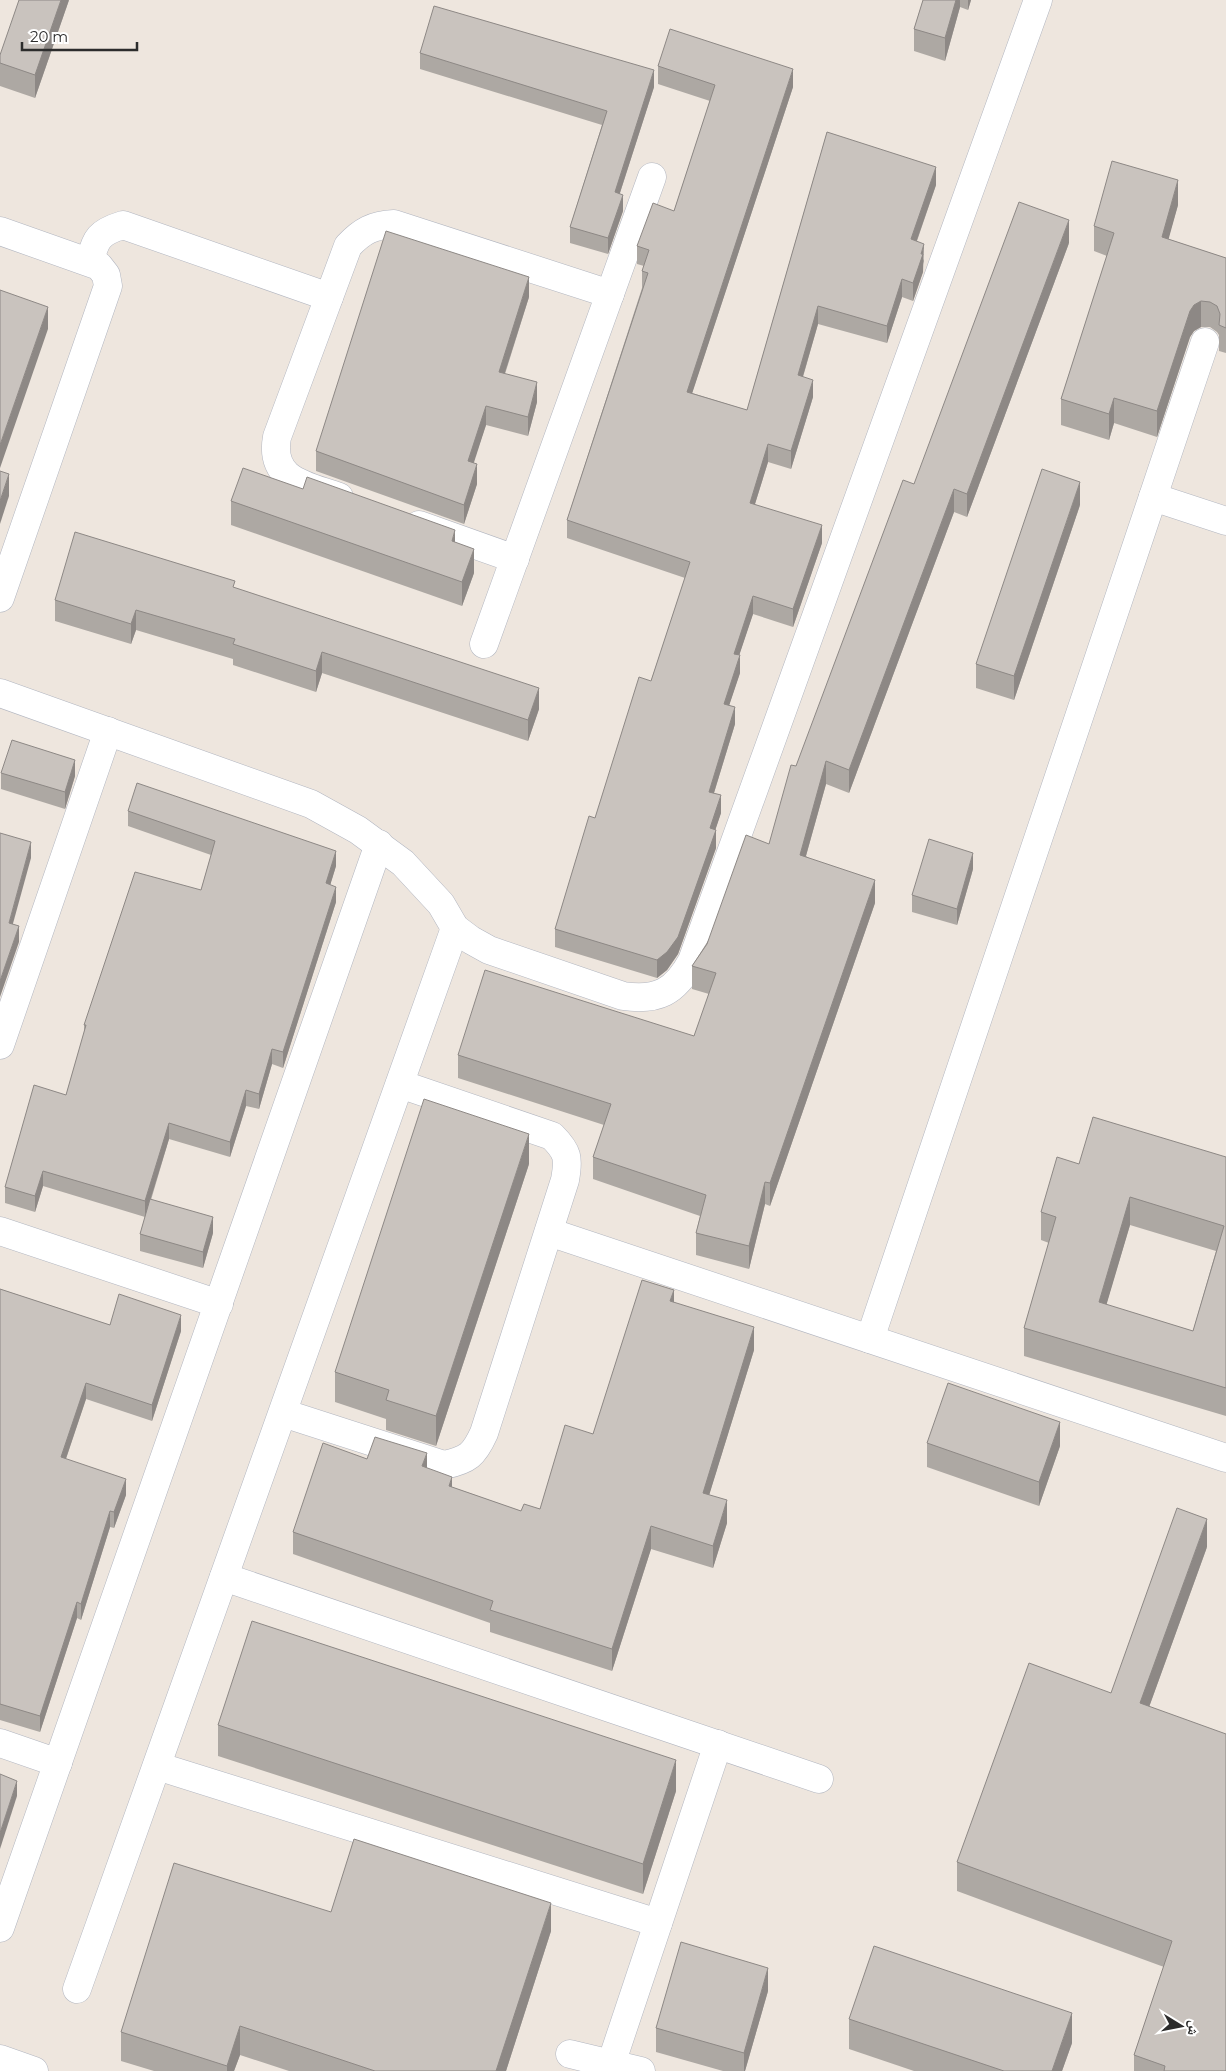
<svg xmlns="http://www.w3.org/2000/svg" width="1226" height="2071" viewBox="0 0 1226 2071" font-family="Montserrat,'Noto Naskh Arabic',sans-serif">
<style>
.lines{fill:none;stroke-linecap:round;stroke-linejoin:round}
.minor-casing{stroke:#b2b6c0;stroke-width:29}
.minor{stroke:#fff;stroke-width:28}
.wall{fill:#ada8a3;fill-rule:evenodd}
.shaded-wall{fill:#8d8885}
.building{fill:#c9c3be;stroke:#8d8885;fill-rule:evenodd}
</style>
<rect width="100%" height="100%" fill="#eee6de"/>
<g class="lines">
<!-- minor casing -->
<g class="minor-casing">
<g id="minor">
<polyline points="0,231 99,266 106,275 108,286 0,598"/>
<path d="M 90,262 C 95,238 100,232 123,225 L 329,297"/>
<path d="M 339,497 C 306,485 269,481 277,437 L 348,246 C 362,231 373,225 394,224 L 610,294"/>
<polyline points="1153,497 1226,521"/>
<polyline points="419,525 515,559"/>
<polyline points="484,644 652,177"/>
<path d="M 0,693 L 311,804 L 358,830 L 403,863 L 441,904 L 455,928 L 471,940 L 489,950 L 623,996 C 658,1001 675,992 692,961 L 1038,0"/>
<polyline points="0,1045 108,731"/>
<polyline points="0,1231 219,1304"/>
<polyline points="549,1232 1226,1458"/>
<polyline points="870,1339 1205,342"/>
<path d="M 283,1413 L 444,1465 C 468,1460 474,1455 484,1433 L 565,1180 C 569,1158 568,1152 552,1136 L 400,1084"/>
<polyline points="224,1577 819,1779"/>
<polyline points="0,1743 58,1763"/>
<polyline points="157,1766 658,1923"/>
<polyline points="0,1928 379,844"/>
<polyline points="77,1989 455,928"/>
<polyline points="570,2054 641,2071"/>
<polyline points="0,2059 34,2071"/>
<polyline points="611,2064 718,1744"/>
</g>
</g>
<!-- minor -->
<use href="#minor" class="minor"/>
</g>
<!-- wall -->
<g class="wall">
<polygon points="69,0 35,98 0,86 0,55"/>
<polygon points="923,0 971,0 968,10 960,7 945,61 914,51 914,29"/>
<polygon points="420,53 654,87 620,193 623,211 608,254 570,243 570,227 602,125 420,69"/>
<polygon points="658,66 793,87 692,393 747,410 827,132 936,185 917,241 924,261 923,264 923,272 913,301 902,297 887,343 818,324 803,377 813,397 791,469 768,462 755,504 822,543 793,627 753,614 739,655 740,673 729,705 735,724 714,793 721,813 715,830 716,848 678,954 667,970 657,978 555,947 555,929 595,818 651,681 685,578 567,538 567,520 642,288 642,271 644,266 637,264 637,246 674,211 710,101 658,84"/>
<polygon points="1178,205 1168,239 1226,258 1226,353 1219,351 1219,335 1217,332 1210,327 1201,327 1194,331 1190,337 1157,437 1114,423 1109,440 1061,425 1061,399 1107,256 1094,251 1094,226"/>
<polygon points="1069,243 967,517 954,512 849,793 826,784 806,856 875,903 770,1206 765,1204 749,1269 696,1255 696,1233 700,1216 593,1179 593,1157 604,1125 458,1078 458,1055 694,1036 709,994 692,989 692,966 769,844 796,766 914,484"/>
<polygon points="529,297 505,374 537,402 528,436 486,425 473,463 477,484 464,524 316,471 316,451"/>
<polygon points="303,489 455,542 474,573 462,606 231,525 231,501"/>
<polygon points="1080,505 1014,700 976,688 976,664"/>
<polygon points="235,588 539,709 528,741 322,673 316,692 233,665 233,659 136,630 131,644 55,621 55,600"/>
<polygon points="1,773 75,776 65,809 1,789"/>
<polygon points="128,811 336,866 330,885 336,902 283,1068 272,1064 259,1109 246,1106 230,1157 169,1139 151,1200 213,1233 203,1268 140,1251 140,1234 145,1217 43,1186 35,1212 5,1203 5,1187 66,1095 84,1034 84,1025 201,890 211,855 128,826"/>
<polygon points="973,869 957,925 912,912 912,895"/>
<path d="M 1226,1157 L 1226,1416 L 1024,1356 L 1024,1328 L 1049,1243 L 1041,1240 L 1041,1212 L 1079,1164 ZM 1130,1225 L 1216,1251 L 1193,1331 L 1106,1305 Z"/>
<polygon points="529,1164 436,1446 386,1430 386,1419 335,1402 335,1372"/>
<polygon points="0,1289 110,1325 181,1331 152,1421 86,1399 66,1459 126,1495 114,1528 110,1527 81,1620 77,1618 40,1732 0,1720"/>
<polygon points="674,1302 754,1350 709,1495 727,1523 713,1568 651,1549 612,1671 490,1632 490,1623 293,1554 293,1532 367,1459 427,1468 452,1487 521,1511 540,1509 593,1434"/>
<polygon points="927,1443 1060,1446 1039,1506 927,1467"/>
<polygon points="1207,1547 1149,1707 1226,2071 1134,2071 1134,2055 1164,1967 957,1891 957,1862 1111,1693"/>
<polygon points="218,1725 676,1791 643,1894 218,1756"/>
<polygon points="331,1912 551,1931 506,2071 289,2071 240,2055 234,2071 154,2071 121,2061 121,2032"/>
<polygon points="768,1991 745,2071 723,2071 656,2052 656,2028"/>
<polygon points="849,2019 1072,2043 1062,2071 914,2071 849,2049"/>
</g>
<!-- shaded-wall -->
<g class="shaded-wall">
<polygon points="61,0 69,0 35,98 35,75"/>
<polygon points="956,0 960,0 960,7 945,61 945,38"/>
<polygon points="968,0 971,0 968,10"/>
<polygon points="793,69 793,87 687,409 687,392"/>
<polygon points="654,70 654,87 615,208 615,192"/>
<polygon points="936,167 936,185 911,257 911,239"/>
<polygon points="1178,180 1178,205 1162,263 1162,237"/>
<polygon points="623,195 623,211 608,254 608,238"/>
<polygon points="1069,220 1069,243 967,517 967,494"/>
<polygon points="924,244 923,272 913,301 913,283"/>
<polygon points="529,277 529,297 499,391 499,372"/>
<polygon points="902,279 902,297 887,343 887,326"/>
<polygon points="1201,301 1201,327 1194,331 1190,337 1157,437 1157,411 1190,311 1194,305"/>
<polygon points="818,306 818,324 798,393 798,375"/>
<polygon points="48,307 48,329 0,468 0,445"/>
<polygon points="813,380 813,397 791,469 791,451"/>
<polygon points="537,382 537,402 528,436 528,417"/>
<polygon points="1114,398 1114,423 1109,440 1109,414"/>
<polygon points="486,406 486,425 468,481 468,461"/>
<polygon points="768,444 768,462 750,520 750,503"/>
<polygon points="477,464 477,484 464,524 464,505"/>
<polygon points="9,474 9,496 0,524 0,501"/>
<polygon points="1080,482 1080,505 1014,700 1014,676"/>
<polygon points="954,489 954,512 849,793 849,770"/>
<polygon points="822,525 822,543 793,627 793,609"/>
<polygon points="455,530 455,554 452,541"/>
<polygon points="474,549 474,573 462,606 462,582"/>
<polygon points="753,596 753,614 734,671 734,654"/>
<polygon points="136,610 136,630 131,644 131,624"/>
<polygon points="322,652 322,673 316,692 316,671"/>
<polygon points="740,655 740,673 724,721 724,704"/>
<polygon points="539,688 539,709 528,741 528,720"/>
<polygon points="735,707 735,724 709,809 709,792"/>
<polygon points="75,760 75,776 65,809 65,792"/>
<polygon points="826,761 826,784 800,877 800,855"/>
<polygon points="721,795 721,813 710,846 710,828"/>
<polygon points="716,830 716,848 678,954 667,970 657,978 657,960"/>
<polygon points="31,842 31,858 9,938 9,923"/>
<polygon points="336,851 336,866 326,899 326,883"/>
<polygon points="973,853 973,869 957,925 957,909"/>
<polygon points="875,880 875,903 770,1206 770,1183"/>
<polygon points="336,887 336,902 283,1068 283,1052"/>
<polygon points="19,926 19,942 0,997 0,981"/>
<polygon points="272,1049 272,1064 259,1109 259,1094"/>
<polygon points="246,1090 246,1106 230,1157 230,1142"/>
<polygon points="169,1123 169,1139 145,1217 145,1201"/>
<polygon points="529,1134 529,1164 436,1446 436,1416"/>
<polygon points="43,1171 43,1186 35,1212 35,1196"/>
<polygon points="765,1182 765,1204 749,1269 749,1246"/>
<polygon points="1130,1197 1130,1225 1099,1330 1099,1302"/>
<polygon points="213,1217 213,1233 203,1268 203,1252"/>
<polygon points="674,1290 674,1312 670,1301"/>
<polygon points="181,1315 181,1331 152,1421 152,1405"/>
<polygon points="754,1327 754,1350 703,1515 703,1493"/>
<polygon points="86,1383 86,1399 61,1473 61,1457"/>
<polygon points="1060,1422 1060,1446 1039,1506 1039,1482"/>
<polygon points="427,1453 427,1476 422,1466"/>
<polygon points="452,1477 452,1499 449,1486"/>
<polygon points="126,1479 126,1495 114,1528 114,1512"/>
<polygon points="727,1500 727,1523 713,1568 713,1546"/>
<polygon points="110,1511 110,1527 81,1620 81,1604"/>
<polygon points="1207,1519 1207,1547 1140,1732 1140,1703"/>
<polygon points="651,1526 651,1549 612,1671 612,1649"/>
<polygon points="77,1602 77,1618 40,1732 40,1716"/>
<polygon points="676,1760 676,1791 643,1894 643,1864"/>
<polygon points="17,1781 17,1796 0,1849 0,1833"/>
<polygon points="551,1903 551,1931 506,2071 496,2071"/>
<polygon points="768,1968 768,1991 745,2071 744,2071 744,2053"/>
<polygon points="1072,2013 1072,2043 1062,2071 1052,2071"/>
<polygon points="240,2026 240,2055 234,2071 227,2071 227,2066"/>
</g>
<!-- building -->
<g class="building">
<polygon points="19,0 61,0 35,75 0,63 0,55"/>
<polygon points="923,0 956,0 945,38 914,29"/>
<polygon points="434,6 654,70 615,192 623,195 608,238 570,227 607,111 420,53"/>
<polygon points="670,29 793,69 687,392 747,410 827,132 936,167 911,239 924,244 921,254 923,254 913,283 902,279 887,326 818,306 798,375 813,380 791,451 768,444 750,503 822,525 793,609 753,596 734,654 740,655 724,704 735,707 709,792 721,795 710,828 716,830 678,937 667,952 657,960 555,929 589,816 595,818 639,677 651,681 690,562 567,520 648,273 642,271 649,250 637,246 653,203 674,211 715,85 658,66"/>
<polygon points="1112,161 1178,180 1162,237 1226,258 1226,328 1219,325 1220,314 1217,306 1210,302 1201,301 1194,305 1190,311 1157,411 1114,398 1109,414 1061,399 1114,233 1094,226"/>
<polygon points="1019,202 1069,220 967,494 954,489 849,770 826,761 800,855 875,880 770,1183 765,1182 749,1246 696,1233 706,1195 593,1157 611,1104 458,1055 485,970 694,1036 716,973 692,966 707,944 746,835 769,844 791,765 796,766 903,480 914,484"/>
<polygon points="386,231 529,277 499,372 537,382 528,417 486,406 468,461 477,464 464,505 316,451"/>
<polygon points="0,290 48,307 0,445"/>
<polygon points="243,468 303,489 307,477 455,530 452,541 474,549 462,582 231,501"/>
<polygon points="1042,469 1080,482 1014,676 976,664"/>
<polygon points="0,471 9,474 0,501"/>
<polygon points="75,532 235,581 233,587 539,688 528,720 322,652 316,671 233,644 235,639 136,610 131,624 55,600"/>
<polygon points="12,740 75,760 65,792 1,773"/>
<polygon points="137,783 336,851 326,883 336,887 283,1052 272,1049 259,1094 246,1090 230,1142 169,1123 145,1201 43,1171 35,1196 5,1187 34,1085 66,1095 86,1025 84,1025 135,872 201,890 215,841 128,811"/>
<polygon points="0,833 31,842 9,923 19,926 0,981"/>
<polygon points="929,839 973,853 957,909 912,895"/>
<polygon points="424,1099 529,1134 436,1416 386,1400 389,1390 335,1372"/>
<path d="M 1093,1117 L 1226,1157 L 1226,1388 L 1024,1328 L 1056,1217 L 1041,1212 L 1057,1157 L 1079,1164 ZM 1130,1197 L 1224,1226 L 1193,1331 L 1099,1302 Z"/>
<polygon points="150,1199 213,1217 203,1252 140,1234"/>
<polygon points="642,1280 674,1290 670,1301 754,1327 703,1493 727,1500 713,1546 651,1526 612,1649 490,1610 493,1601 293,1532 323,1443 367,1459 375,1437 427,1453 422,1466 452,1477 449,1486 521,1511 524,1504 540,1509 565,1425 593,1434"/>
<polygon points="0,1289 110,1325 119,1294 181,1315 152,1405 86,1383 61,1457 126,1479 114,1512 110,1511 81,1604 77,1602 40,1716 0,1704"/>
<polygon points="948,1383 1060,1422 1039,1482 927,1443"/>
<polygon points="1177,1508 1207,1519 1140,1703 1226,1734 1226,2071 1164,2071 1165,2066 1134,2055 1172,1941 957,1862 1029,1663 1111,1693"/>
<polygon points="252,1621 676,1760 643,1864 218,1725"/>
<polygon points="0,1774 17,1781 0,1833"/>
<polygon points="354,1839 551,1903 496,2071 375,2071 240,2026 227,2066 121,2032 174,1863 331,1912"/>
<polygon points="681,1942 768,1968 744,2053 656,2028"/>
<polygon points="874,1946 1072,2013 1052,2071 1004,2071 849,2019"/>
</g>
<!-- north arrow -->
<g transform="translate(1181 2026) rotate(100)" stroke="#ffffff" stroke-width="4" paint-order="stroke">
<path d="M0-4L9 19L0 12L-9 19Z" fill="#2c2c2c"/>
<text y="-8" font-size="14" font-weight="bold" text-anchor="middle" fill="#2c2c2c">ش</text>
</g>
<!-- scale -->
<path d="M22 42v8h115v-8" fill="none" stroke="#2c2c2c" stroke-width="2.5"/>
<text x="30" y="42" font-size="15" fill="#2c2c2c" stroke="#ffffff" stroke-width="4" paint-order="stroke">20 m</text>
</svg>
